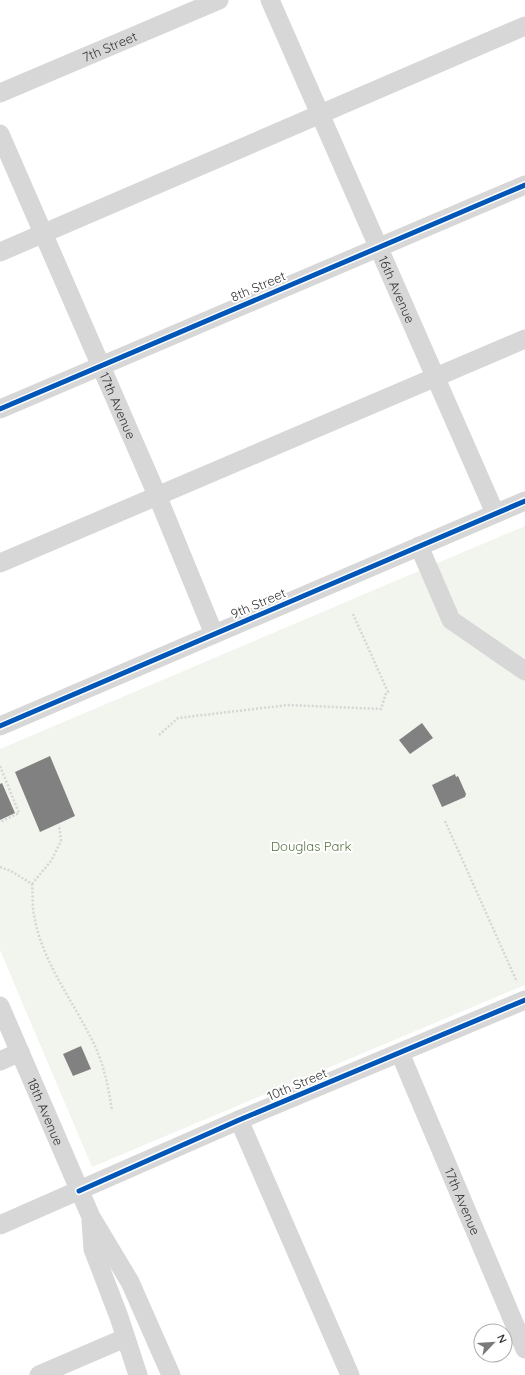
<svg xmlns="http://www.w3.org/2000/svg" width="525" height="1375" viewBox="0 0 525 1375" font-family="Quicksand,sans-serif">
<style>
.green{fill:#f1f5ed}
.building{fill:#818181}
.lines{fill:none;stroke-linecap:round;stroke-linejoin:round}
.path{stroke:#d6d6d6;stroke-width:2.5;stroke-dasharray:2 2;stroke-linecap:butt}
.minor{stroke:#d7d7d7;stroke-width:19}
.cycleway-casing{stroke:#fff;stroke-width:8}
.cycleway{stroke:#0057b8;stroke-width:5}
.labels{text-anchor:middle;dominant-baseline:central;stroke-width:4;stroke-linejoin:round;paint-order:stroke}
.street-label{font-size:13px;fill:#333;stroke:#fff}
.park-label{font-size:13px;fill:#56703f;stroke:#fff}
</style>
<rect width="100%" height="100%" fill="#fff"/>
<!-- green -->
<polygon class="green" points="525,526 525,985 92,1167 0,950 0,749"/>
<!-- building -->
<g class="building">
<polygon points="422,723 433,738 410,754 399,740"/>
<polygon points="50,756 75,816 40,832 15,772"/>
<polygon points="455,774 456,777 458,776 466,794 465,797 442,807 432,785"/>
<polygon points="2,783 15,813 0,820 0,784"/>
<polygon points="81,1046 91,1069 73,1076 63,1054"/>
</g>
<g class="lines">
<!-- path -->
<g class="path">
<polyline points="159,735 178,718 288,705 381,709 386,693 388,692 353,614"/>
<polyline points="0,766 19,813 0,822"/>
<polyline points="445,821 517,982"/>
<path d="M 0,867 L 11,871 L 32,884 C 33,896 32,909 35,920 C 43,961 71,999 90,1036 C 103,1060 108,1084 112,1111"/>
<polyline points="32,884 51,861 61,841 59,825"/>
</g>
<!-- minor -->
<g class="minor">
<path id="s1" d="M 270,0 L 495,513"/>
<path id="s2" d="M 0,93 L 219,0"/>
<path id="s3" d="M 0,134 L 157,495 L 214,634"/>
<polyline points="0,252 525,26"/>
<polyline points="0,409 525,185"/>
<polyline points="419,546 451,620 525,671"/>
<polyline points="0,563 525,339"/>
<polyline points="0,726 525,501"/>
<path id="s4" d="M 0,1006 L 91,1217 L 130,1282 L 171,1375"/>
<path id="s5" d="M 400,1053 L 525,1349"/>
<polyline points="0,1061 20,1052"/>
<polyline points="239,1120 350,1375"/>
<polyline points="91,1221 93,1249 119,1317 138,1375"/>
<polyline points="0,1225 239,1120 525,1000"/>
<polyline points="39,1375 125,1338"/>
</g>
<!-- cycleway casing -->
<g class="cycleway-casing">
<g id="cycleway">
<polyline points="0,409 525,185"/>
<polyline points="0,726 525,501"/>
<polyline points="79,1191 239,1120 525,1000"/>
</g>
</g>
<!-- cycleway -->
<use href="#cycleway" class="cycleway"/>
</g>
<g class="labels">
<!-- street labels -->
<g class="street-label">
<text stroke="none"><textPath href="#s2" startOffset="119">7th Street</textPath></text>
<text transform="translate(258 286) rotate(-23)">8th Street</text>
<text stroke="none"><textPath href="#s1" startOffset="316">16th Avenue</textPath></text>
<text stroke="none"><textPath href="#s3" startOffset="296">17th Avenue</textPath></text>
<text transform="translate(258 603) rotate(-23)">9th Street</text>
<text transform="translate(297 1084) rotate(-23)">10th Street</text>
<text stroke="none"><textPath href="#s4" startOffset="115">18th Avenue</textPath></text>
<text stroke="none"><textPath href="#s5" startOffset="161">17th Avenue</textPath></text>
</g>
<!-- park labels -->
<g class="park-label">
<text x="311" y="846">Douglas Park</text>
</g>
</g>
<!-- north arrow -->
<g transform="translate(493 1343) rotate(65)"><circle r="19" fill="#ffffff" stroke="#adadad"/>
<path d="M0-3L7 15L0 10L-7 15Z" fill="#7a7a7a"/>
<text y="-6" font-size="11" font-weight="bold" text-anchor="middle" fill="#333333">N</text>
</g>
</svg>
